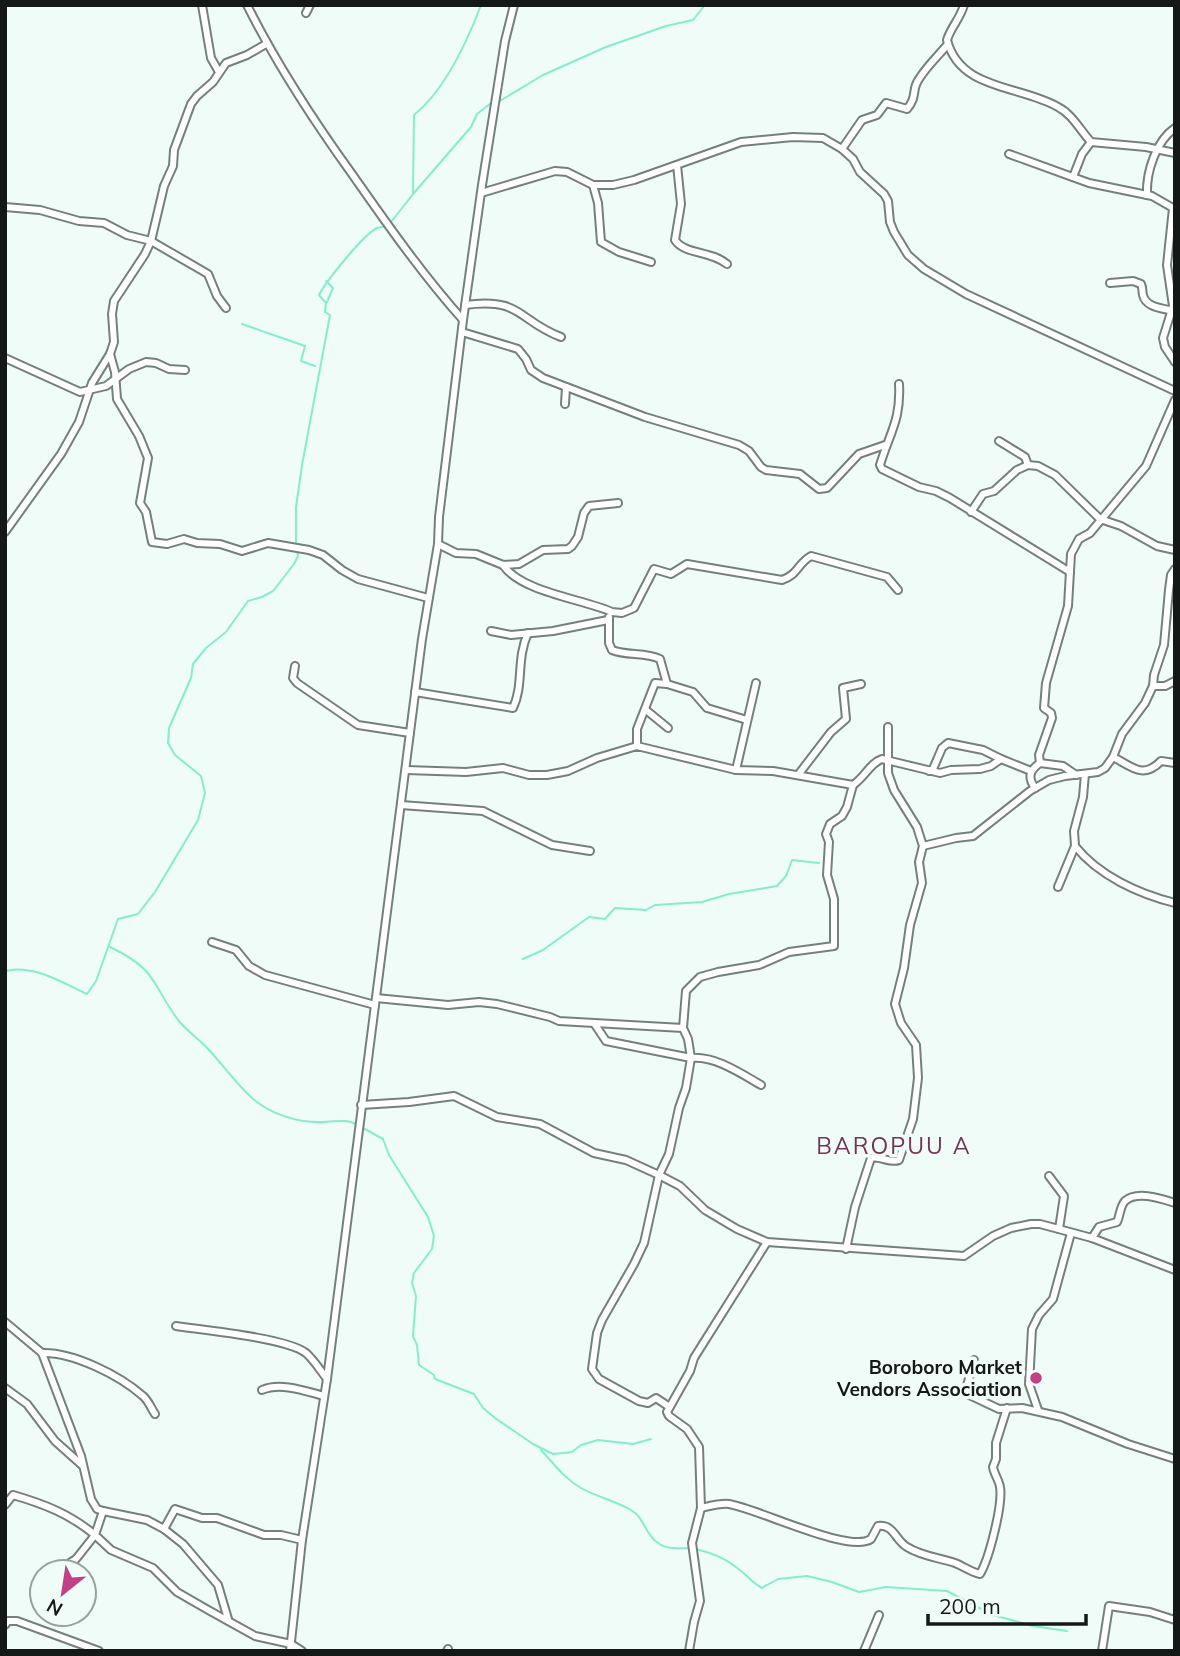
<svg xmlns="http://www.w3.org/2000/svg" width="1180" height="1656" viewBox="0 0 1180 1656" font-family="Mulish,sans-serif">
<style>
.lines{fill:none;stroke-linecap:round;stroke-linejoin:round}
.stream{stroke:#84eecb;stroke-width:2}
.minor-casing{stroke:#75807c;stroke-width:10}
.minor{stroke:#fff;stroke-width:6}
.poi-dot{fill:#c24087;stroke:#f0fcf7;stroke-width:2.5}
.labels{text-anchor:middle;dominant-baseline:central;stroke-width:7;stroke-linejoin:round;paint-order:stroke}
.poi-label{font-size:19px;font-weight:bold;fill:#141816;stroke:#f0fcf7;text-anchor:end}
.quarter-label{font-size:23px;letter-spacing:2px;fill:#753455;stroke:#f0fcf7}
</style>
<rect width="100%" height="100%" fill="#f0fcf7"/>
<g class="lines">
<!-- stream -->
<g class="stream">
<polyline points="498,102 543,75 606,47 666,26 693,20 705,5"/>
<polyline points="413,194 471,127 477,114 491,103"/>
<path d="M 391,222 L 413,194 L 414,115 C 445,90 467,42 481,5"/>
<polyline points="326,281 333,288 327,302"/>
<polyline points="242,324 305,346 301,361 315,366"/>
<path d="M 296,544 L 296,507 L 302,465 L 330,315 L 325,312 L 326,303 L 319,295 C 326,281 364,234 377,228 C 380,227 384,227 387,226"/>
<path d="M 110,947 C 158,970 151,983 178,1020 C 187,1031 200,1040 209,1050 C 224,1066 236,1084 252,1098 C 270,1114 298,1123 322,1122 C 337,1122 345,1118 358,1125"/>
<polyline points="523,959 543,950 589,917 605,919 615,908 646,910 655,905 702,902 729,894 777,886 786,876 792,860 819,863"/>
<path d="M 5,971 C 33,964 61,982 87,994 L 96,981 L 118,919 L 138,914 L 155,892 L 198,820 L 205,793 L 201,776 L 175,755 L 168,743 L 169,728 L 191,678 L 193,664 L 206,648 L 226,632 L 248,601 L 262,597 L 273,591 L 294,564 L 298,556 L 297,550"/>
<polyline points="363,1128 383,1139 389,1155 428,1217 434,1236 432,1249 414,1273 412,1283 416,1296 413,1336 417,1345 419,1365 434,1375 435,1379 474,1394 483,1408 495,1418 533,1444 553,1454 572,1452 581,1445 598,1440 633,1444 651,1439"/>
<path d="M 541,1450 C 554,1464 565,1479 581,1488 C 597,1497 616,1501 631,1510 C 645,1518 645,1535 658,1543 C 667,1550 679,1548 690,1548"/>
<path d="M 695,1549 C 709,1552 725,1558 736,1567 C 746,1574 752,1583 762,1588 L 778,1579 L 807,1576 L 832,1582 L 859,1592 L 886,1587 L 947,1591 L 993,1615 L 1033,1626 L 1067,1631"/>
</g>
<!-- minor casing -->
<g class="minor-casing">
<g id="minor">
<polyline points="202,5 211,58 219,72"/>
<path d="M 247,5 C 277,65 313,120 352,174 C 387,224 422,274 463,320"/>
<path d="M 964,5 C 960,19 951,27 947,40 C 960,91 1021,85 1058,107 C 1072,114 1080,130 1091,142 L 1146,147 L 1175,153"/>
<polyline points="306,13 310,5"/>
<path d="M 842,149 L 862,120 L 877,115 L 886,103 L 907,109 C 918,96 911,90 919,79 C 927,66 938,56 948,44"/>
<polyline points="1009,154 1089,183 1152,196 1173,208 1167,265 1173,306 1163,338 1165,347 1175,362"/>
<path d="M 677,165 L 681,204 L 675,240 C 685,255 710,250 727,264"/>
<polyline points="1073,177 1082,154 1091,142"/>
<polyline points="593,185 598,203 601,242 619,252 651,262"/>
<polyline points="481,193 555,171 567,172 593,185 613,185 634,180 741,142 793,137 823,138 842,149 853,159 860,172 884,194 888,201 890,222 894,232 908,255 924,269 966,294 1175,391"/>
<path d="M 1147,195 C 1146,172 1156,141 1175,128"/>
<polyline points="5,207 40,210 79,221 104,223 127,235 151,241 208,274 217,296 226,308"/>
<path d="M 1110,283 L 1133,281 L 1141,284 C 1143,288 1142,292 1143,295 C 1146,308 1163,308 1173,311"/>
<path d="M 465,305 C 522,297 518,321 561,337"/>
<polyline points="462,332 518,349 526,359 531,370 543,378 645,417 739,445 749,451 761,467 766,470 800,474 819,489 827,488 859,454 885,445"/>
<polyline points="110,354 115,372 117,399 139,436 148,458 140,503 146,512 152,542 167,544 184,539 197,543 220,544 242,551 268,543 309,550 323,555 342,570 358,579 428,598"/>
<polyline points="5,358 80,392 106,386 129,369 146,362 156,363 169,369 185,370"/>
<path d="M 899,384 C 901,420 890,432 880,465 L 882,469 L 919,487 L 936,491 L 950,498 L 1070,572"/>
<polyline points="565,404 566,387"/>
<polyline points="999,441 1025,457 1028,465"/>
<polyline points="971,512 983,494 994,491 1017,470 1028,465 1038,466 1055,475 1100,519 1121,526 1157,546 1175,550"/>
<polyline points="5,532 61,454 79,422 92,383 110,354 114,342 112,314 114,301 145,254 151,241 164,186 173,166 174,150 191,104 197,96 213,82 226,63 247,55 266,44"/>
<polyline points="438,544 456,553 476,554 503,565 519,564 543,550 568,549 572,546 578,537 584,513 589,506 618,503"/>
<path d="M 503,565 C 521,592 583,599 612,612 L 622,613 L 634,608 L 654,569 L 671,574 L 687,564 L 782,580 C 799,574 797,564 811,556 L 887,577 L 898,590"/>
<path d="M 609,617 L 609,643 L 612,650 C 627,656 645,652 660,659 L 667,684"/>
<polyline points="491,631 511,635 553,631 608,620"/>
<polyline points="295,666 293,678 297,683 358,725 410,733"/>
<polyline points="1153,686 1154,675 1164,645 1169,590 1171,575 1175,569"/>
<path d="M 415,692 L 513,708 C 524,685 516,659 528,633"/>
<polyline points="646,710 668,728"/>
<polyline points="637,746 637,729 655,683 667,684 693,692 707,708 747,720"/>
<path d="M 1113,757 C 1131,766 1143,780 1161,761 L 1175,763"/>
<polyline points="1040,763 1039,755 1052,718 1051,713 1044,708 1046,683 1068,606 1071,554 1079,539 1090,533 1146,466 1175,400"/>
<path d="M 406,770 L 466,772 L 503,768 L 529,775 L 547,775 L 568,771 L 597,758 L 637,746 L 736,770 L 773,771 L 853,785 C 865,777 870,763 882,759 L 940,773 L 951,770 L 980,769 L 991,766 L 1001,759 L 1031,771"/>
<polyline points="736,770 756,683"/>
<polyline points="929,771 933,769 942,748 948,743 983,750 1001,759"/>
<path d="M 1085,774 L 1083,797 L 1074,831 L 1075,846 C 1099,876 1139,894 1175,903"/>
<polyline points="798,775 831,732 846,719 843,688 861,684"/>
<path d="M 1035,788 C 1027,777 1030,770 1040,763 L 1063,766 L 1076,775"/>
<polyline points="401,805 483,811 552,845 590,851"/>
<polyline points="923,846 956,838 973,836 1030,791 1049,780 1065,776 1098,772 1105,768 1113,757 1122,734 1145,703 1153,686 1165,686 1175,681"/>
<polyline points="1058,887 1075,846"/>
<polyline points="212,942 236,950 249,966 265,975 375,1005"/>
<polyline points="376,998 448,1005 479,1002 497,1004 550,1017 559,1021 683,1028"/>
<polyline points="594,1023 606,1041 691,1058 686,1088 679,1108 669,1154 659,1175 644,1243 634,1264 602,1320 597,1333 592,1369 599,1379 639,1401 648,1403 656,1398 668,1406"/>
<path d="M 761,1085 C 740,1073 716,1056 691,1058 L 688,1039 L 683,1028 L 686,991 L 700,977 L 718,972 L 759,965 L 789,952 L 834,946 L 834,899 L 827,875 L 829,842 L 826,834 L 830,824 L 842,816 L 847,807 L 853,785"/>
<polyline points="361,1105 409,1102 454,1096 497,1117 540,1124 594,1153 626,1160 659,1175 680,1186 705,1210 737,1229 767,1242 964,1256 993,1236 1011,1228 1031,1224 1040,1224 1092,1238 1175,1270"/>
<polyline points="1049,1176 1064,1196 1059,1229"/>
<path d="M 1092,1238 L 1099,1227 L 1117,1222 C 1120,1216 1120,1206 1125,1201 C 1137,1190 1162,1199 1175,1203"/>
<path d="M 846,1249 L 855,1207 L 871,1158 C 880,1155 889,1164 899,1160 L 913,1119 L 918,1078 L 916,1045 L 901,1023 L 895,1004 L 904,968 L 910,925 L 922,883 L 919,862 L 923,846 L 917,827 L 894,790 L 888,773 L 888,727"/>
<polyline points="5,1322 42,1353 81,1456 91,1499 97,1509 103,1511 95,1535 111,1550 153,1568 177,1592 210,1611 255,1636 291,1644 302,1651"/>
<path d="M 176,1326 C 203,1330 287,1338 306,1353 C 314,1360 320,1370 327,1379"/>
<path d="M 42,1353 C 73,1352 119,1375 143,1396 C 148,1400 151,1408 155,1414"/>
<polyline points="974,1360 965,1393 999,1409 1022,1408 1062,1417 1128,1444 1175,1459"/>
<polyline points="5,1388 27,1404 55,1441 83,1466"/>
<path d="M 262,1390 C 281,1382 305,1391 324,1396"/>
<polyline points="1038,1410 1029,1384 1032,1329 1039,1315 1053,1299 1071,1233"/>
<path d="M 5,1505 L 13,1495 C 44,1504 70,1514 95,1535 L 76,1559 L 56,1572"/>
<path d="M 701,1508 C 710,1506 720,1503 729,1504 C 759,1509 849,1554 871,1539 L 878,1526 C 894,1524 895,1540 907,1547 C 921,1556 940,1558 955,1563 C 963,1566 971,1572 980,1574 C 989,1559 1003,1505 1000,1487 C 999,1480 994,1474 993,1467 L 996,1459 L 996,1443 L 1007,1408"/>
<polyline points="103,1511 147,1520 164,1529 183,1544 218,1585 228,1619"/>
<polyline points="164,1529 175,1509 202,1518 217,1518 264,1535 281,1535 302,1540"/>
<polyline points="5,1625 8,1621 17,1621 99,1651"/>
<polyline points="290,1651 302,1540 327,1379 422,639 438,544 439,517 463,320 482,185 505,41 514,5"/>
<polyline points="447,1651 448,1649"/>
<polyline points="689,1651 694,1622 700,1601 692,1543 701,1508 699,1447 687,1429 669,1416 667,1412 690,1371 694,1358 767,1242"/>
<polyline points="864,1651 879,1615"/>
<polyline points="1102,1651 1109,1606 1150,1612 1175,1620"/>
</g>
</g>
<!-- minor -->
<use href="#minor" class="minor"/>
</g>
<!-- markers -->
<circle class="poi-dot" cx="1036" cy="1378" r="7"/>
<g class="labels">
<!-- poi labels -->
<g class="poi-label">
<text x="1022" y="1367">Boroboro Market<tspan x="1022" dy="22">Vendors Association</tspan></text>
</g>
<!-- quarter labels -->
<g class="quarter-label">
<text x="894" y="1145">BAROPUU A</text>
</g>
</g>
<!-- border -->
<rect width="1180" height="1656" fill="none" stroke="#141816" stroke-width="14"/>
<!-- north arrow -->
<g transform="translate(63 1593) rotate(210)"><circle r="33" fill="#f0fcf7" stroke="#98a19d" stroke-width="2"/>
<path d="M0-5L12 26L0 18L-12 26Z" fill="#c24087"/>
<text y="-10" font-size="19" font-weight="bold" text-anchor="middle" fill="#141816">N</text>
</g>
<!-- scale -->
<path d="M928 1614v10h158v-10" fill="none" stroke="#141816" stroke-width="3.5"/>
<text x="939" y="1614" font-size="21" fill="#141816" stroke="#f0fcf7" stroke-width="5" paint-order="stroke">200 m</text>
</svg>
